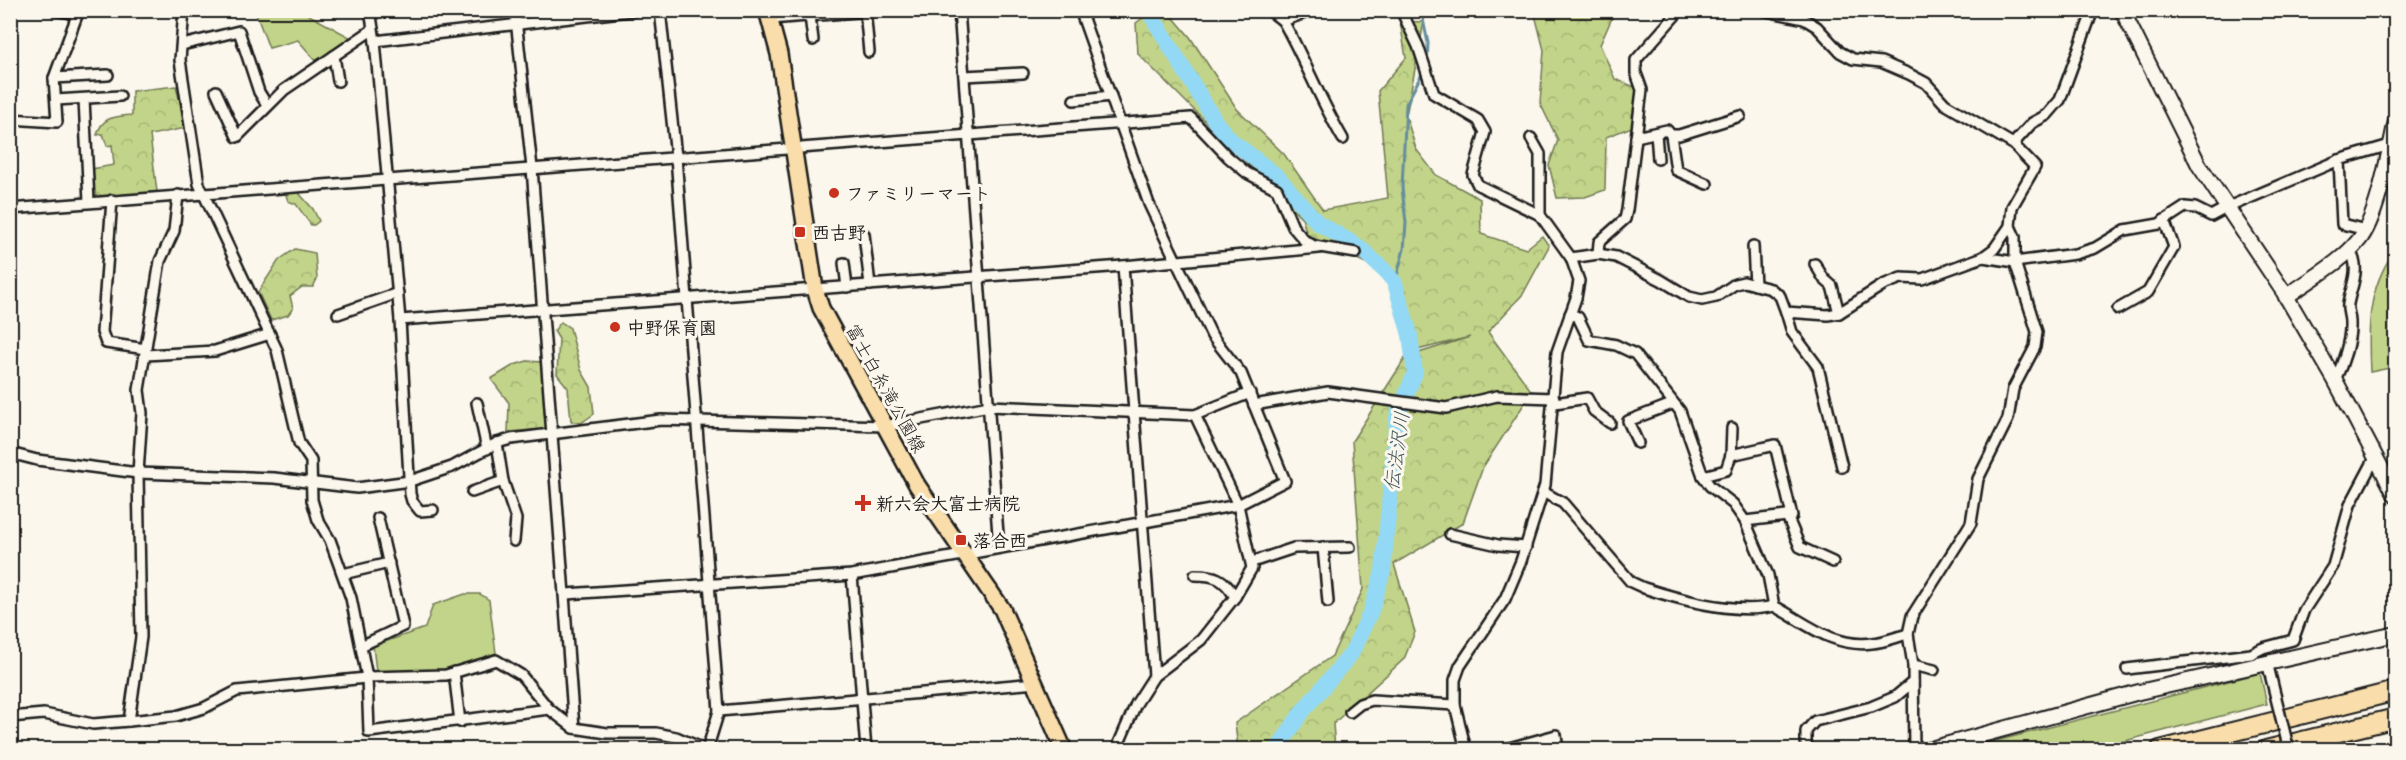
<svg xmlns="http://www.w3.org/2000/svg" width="2406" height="760" viewBox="0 0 2406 760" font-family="Delius,'Klee One',sans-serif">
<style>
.green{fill:#c2d489;stroke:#6f7852;stroke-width:1.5}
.forest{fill:url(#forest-crowns);stroke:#6f7852;stroke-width:1.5}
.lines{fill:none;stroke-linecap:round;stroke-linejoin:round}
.stream{stroke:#638d9e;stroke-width:3}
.river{stroke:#93d9f5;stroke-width:16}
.street-casing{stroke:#1c1c1c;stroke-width:14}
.secondary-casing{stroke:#1c1c1c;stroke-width:18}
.primary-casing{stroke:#1c1c1c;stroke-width:20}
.highway-casing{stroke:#1c1c1c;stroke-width:22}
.street{stroke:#fbf7ec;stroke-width:9}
.secondary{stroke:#fbf7ec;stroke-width:14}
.primary{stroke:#f9deab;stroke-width:15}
.highway{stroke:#f9deab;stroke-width:18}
.street-bridge-casing{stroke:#1c1c1c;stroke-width:14;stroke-linecap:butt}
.street-bridge{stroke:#fbf7ec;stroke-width:9}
.poi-dot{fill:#c8321e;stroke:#fbf7ec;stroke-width:2}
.labels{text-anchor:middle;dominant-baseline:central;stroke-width:6;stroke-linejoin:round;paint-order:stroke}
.poi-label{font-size:18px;font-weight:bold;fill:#1c1c1c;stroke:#fbf7ec;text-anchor:start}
.street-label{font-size:18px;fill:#1c1c1c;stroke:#fbf7ec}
.water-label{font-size:20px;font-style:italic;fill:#40555d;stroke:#fbf7ec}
</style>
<defs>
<pattern id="forest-crowns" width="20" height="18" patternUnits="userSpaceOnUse" patternTransform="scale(1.5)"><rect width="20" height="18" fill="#c2d489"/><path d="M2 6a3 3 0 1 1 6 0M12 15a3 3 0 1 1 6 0" fill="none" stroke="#a6b576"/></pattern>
</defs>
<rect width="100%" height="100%" fill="#fbf7ec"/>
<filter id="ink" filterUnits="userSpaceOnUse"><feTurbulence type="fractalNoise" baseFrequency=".0167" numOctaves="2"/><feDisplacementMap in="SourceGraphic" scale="12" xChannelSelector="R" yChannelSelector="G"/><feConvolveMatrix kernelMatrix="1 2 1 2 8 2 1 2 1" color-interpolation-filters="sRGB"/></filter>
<g filter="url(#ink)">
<!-- green -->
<g class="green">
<polygon points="215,11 307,11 309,15 355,40 317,62 298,40 269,48 255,11 217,17"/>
<path d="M 2393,253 L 2396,255 L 2395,367 L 2370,372 C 2368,328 2367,291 2393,253 Z"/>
<polygon points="465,594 480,594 489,600 496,653 445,671 376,671 373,646 425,628 433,605"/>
<polygon points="2260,673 2267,704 2094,749 1965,749"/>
</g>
<!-- forest -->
<g class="forest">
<polygon points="1152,11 1168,11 1190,37 1237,109 1284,154 1323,210 1388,198 1378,91 1406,58 1400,21 1424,22 1406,116 1416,149 1436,175 1480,199 1481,234 1526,249 1542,236 1549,246 1523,294 1488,332 1532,392 1483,467 1463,523 1394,564 1415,632 1404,659 1333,724 1335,749 1238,749 1235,723 1332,656 1363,589 1352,441 1406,357 1470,337 1413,351 1397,278 1307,235 1302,218 1138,54 1136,23"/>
<polygon points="1534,11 1615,11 1600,45 1615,79 1642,90 1637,125 1606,137 1605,190 1585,197 1557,198 1549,165 1558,140 1540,103 1544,50"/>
<path d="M 176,86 L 186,128 L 150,135 L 157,192 L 92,199 L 92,169 L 114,165 L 112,145 L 107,146 L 103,134 L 97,135 C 102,116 115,117 132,115 L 132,91 Z"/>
<polygon points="290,192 298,192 313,209 319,221 314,225 311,225 296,204 288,201 286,195"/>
<polygon points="295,249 315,253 317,279 313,287 302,287 290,296 293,308 288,315 271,320 258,292 279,260"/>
<polygon points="561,322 570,328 581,370 591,387 594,414 581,423 571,421 568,388 557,374 559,339 554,331"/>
<polygon points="527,361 542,362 547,423 545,429 508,432 509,403 491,379 514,365"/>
</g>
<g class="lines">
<!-- stream -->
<g class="stream">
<polyline points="1421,10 1428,43 1427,64"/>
<polyline points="1395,283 1404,249 1406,223 1402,188 1406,104 1424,70"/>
</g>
<!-- river -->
<polyline class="river" points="1148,10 1217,124 1232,141 1277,176 1318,223 1359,247 1385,271 1395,283 1410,335 1415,373 1397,417 1383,571 1371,611 1351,654 1302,712 1277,750"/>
<!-- street casing -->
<g class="street-casing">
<g id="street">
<polyline points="55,10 78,14"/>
<polyline points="184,10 180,60 199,184 277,350 299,443 311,461 312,500 318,520 330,540 351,598 367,677 369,732 549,709"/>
<polyline points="370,10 375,41 400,320 410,494 412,501 420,511 433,510"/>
<polyline points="515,10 532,168 574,728"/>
<polyline points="660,10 676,157 719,711 707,750"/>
<polyline points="865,10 869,52"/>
<polyline points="959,10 999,548"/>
<polyline points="1269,10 1283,21 1313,10"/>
<polyline points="1401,10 1418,46 1434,94 1478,120 1485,132 1473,175 1478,185 1540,215 1571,258 1579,281 1576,298 1557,352 1545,485 1521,561 1505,599 1460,666 1455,680 1455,705 1466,750"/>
<polyline points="1762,10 1804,19 1817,27 1840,52 1853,59 1881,62 1909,74 1926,83 1945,104 2013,144 2035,167 2012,207 2010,226 2015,237 2015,262 2037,332 2035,347 2013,389 2008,419 1978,479 1971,523 1912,616 1908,634 1913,665 1914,750"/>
<polyline points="810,16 813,40"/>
<polyline points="770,19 883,10"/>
<path d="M 1283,21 C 1305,60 1320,100 1343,139"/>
<polyline points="375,41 638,10"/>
<polyline points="182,45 239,31 259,92 267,105"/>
<polyline points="334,56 338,81"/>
<polyline points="964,76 1023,73"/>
<polyline points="54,78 108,75"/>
<polyline points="216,91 237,137 284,90 372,30"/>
<polyline points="84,99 89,202"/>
<polyline points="56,100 120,96"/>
<polyline points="1074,100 1111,96"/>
<polyline points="10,119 57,122 54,78 79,10"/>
<polyline points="1656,133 1658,159"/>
<polyline points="1671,135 1676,170 1707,184"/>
<polyline points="1636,137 1667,130 1671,135 1679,135 1740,116"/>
<polyline points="1531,138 1540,154 1540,215"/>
<polyline points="2013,144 2032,123 2047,115 2060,100 2093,10"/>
<polyline points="2339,160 2342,224 2366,230"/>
<polyline points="112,200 102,332 106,343 146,349"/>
<polyline points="10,209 1191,118 1228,157 1247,173 1277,189 1293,227 1304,240 1314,246 1356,253"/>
<polyline points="864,234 870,285"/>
<polyline points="1753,246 1755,285"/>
<polyline points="1598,254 1599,242 1625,219 1627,210 1642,90 1636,73 1636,60 1680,10"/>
<polyline points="1983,257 2015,262 2075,254 2095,248 2125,230 2159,224 2185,207 2195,208 2211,216 2226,208 2339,160 2390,145"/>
<polyline points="1571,258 1598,254 1616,257 1661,280 1689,297 1702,300 1716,297 1735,284 1744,282 1771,289 1780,296 1786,312 1828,315 1839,313 1883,285 1901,278 1922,279 1983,257 1994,249 2010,226"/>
<polyline points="844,263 847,287"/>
<polyline points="1815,264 1824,279 1832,286 1839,313"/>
<polyline points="1123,266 1154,676"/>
<polyline points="2118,309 2148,292 2174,247 2164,220"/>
<polyline points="1786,312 1792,332 1818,367 1842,467"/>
<polyline points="338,314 398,293"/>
<polyline points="1570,314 1578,317 1589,340 1616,345 1635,354 1680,411 1703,476 1710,486 1733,504 1745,521 1768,575 1774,606"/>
<polyline points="400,320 1123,266 1319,248"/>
<polyline points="146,355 215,351 270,334"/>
<path d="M 2335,380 C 2343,364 2351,340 2350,322 C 2350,316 2347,310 2348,304 C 2352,283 2361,270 2350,250"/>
<polyline points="477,403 487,449"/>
<polyline points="1555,403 1587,398 1594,411 1610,423"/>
<polyline points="1254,405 1328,392 1446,408 1497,396 1554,398"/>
<polyline points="497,443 503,481 516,519 514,541"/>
<polyline points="1638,443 1628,421 1672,404"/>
<polyline points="10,453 37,460 138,473 274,478 357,488 410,481 452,467 497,443 511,439 661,420 885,426 989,406 1195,415 1250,393"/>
<polyline points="1731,455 1732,428"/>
<polyline points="1703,476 1726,470 1731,455 1775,445 1792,516 1787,516 1800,547 1833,562"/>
<polyline points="472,492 503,481"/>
<path d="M 1543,492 L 1563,503 L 1631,582 L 1644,588 C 1681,600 1736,615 1774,606 C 1806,623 1833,648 1872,643 C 1884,642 1896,637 1908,634"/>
<polyline points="1745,521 1787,516"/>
<polyline points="1450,534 1498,545 1526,547"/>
<polyline points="1323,547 1328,602"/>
<polyline points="1252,562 1294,548 1350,547"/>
<polyline points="343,574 389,563"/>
<polyline points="852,575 866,750"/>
<path d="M 1195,575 C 1215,575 1224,578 1235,597"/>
<polyline points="566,594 852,575 1238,505 1285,481 1241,373 1212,336 1149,204 1080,10"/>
<polyline points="361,646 403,626 378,518"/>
<polyline points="1913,665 1934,670"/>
<polyline points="2127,669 2251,654 2263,648 2293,640 2304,610 2333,566 2350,505 2375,458"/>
<polyline points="454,672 460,722"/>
<polyline points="367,677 446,675 496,660 521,675 549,709 574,728 607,733 656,733 676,737 706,750"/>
<polyline points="719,711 1036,683"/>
<polyline points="1350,712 1360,704 1372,700 1455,705"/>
<polyline points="10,717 44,714 93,724 129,721 176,716 204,708 237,691 366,678"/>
<polyline points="129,721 141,637 138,473 142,413 139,390 160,261 174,231 178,195"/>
<polyline points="1116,750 1136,704 1154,676 1201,640 1235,597 1252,568 1238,505 1195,415"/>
<polyline points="1502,750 1556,735 1558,750"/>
<polyline points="1806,750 1806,731 1815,721 1871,707 1895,697 1913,682"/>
</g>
</g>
<!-- secondary casing -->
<g class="secondary-casing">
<g id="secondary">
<polyline points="2122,10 2199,165 2283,291 2335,380 2396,496"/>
<path d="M 2286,297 C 2310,279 2341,263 2359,240 C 2378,217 2389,151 2396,121"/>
<polyline points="1927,750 2139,692 2396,634"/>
</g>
</g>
<!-- primary casing -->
<g class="primary-casing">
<polyline id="primary" points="767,10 779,54 815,289 821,308 917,485 1002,609 1064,750"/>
</g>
<!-- highway casing -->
<g class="highway-casing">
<g id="highway">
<polyline points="2160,750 2396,691"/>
<polyline points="2266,750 2396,718"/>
</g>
</g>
<!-- street -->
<use href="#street" class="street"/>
<!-- secondary -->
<use href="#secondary" class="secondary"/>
<!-- primary -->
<use href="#primary" class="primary"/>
<!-- highway -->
<use href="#highway" class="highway"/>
<!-- street-bridge casing -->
<g class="street-bridge-casing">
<polyline id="street-bridge" points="2269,670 2289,750"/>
</g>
<!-- street-bridge -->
<use href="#street-bridge" class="street-bridge"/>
</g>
</g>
<!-- markers -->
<g class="poi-dot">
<circle cx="834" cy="193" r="6"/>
<rect x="794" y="226" width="12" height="12" rx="3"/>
<circle cx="615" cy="327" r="6"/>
<path d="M860 494h6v6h6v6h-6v6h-6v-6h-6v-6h6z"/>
<rect x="955" y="534" width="12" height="12" rx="3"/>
</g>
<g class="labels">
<!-- poi labels -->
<g class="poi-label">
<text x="846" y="193">ファミリーマート</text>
<text x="812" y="232">西古野</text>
<text x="627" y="327">中野保育園</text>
<text x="876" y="503">新六会大富士病院</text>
<text x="973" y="540">落合西</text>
</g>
<!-- street labels -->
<g class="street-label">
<text transform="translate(886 388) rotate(61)">富士白糸滝公園線</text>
</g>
<!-- water labels -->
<g class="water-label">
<text transform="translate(1396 451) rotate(-82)">伝法沢川</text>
</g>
</g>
<!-- margin -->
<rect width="2406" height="760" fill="none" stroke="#fbf7ec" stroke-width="36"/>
<rect x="18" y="18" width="2370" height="724" fill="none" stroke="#1c1c1c" stroke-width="2" filter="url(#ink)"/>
</svg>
